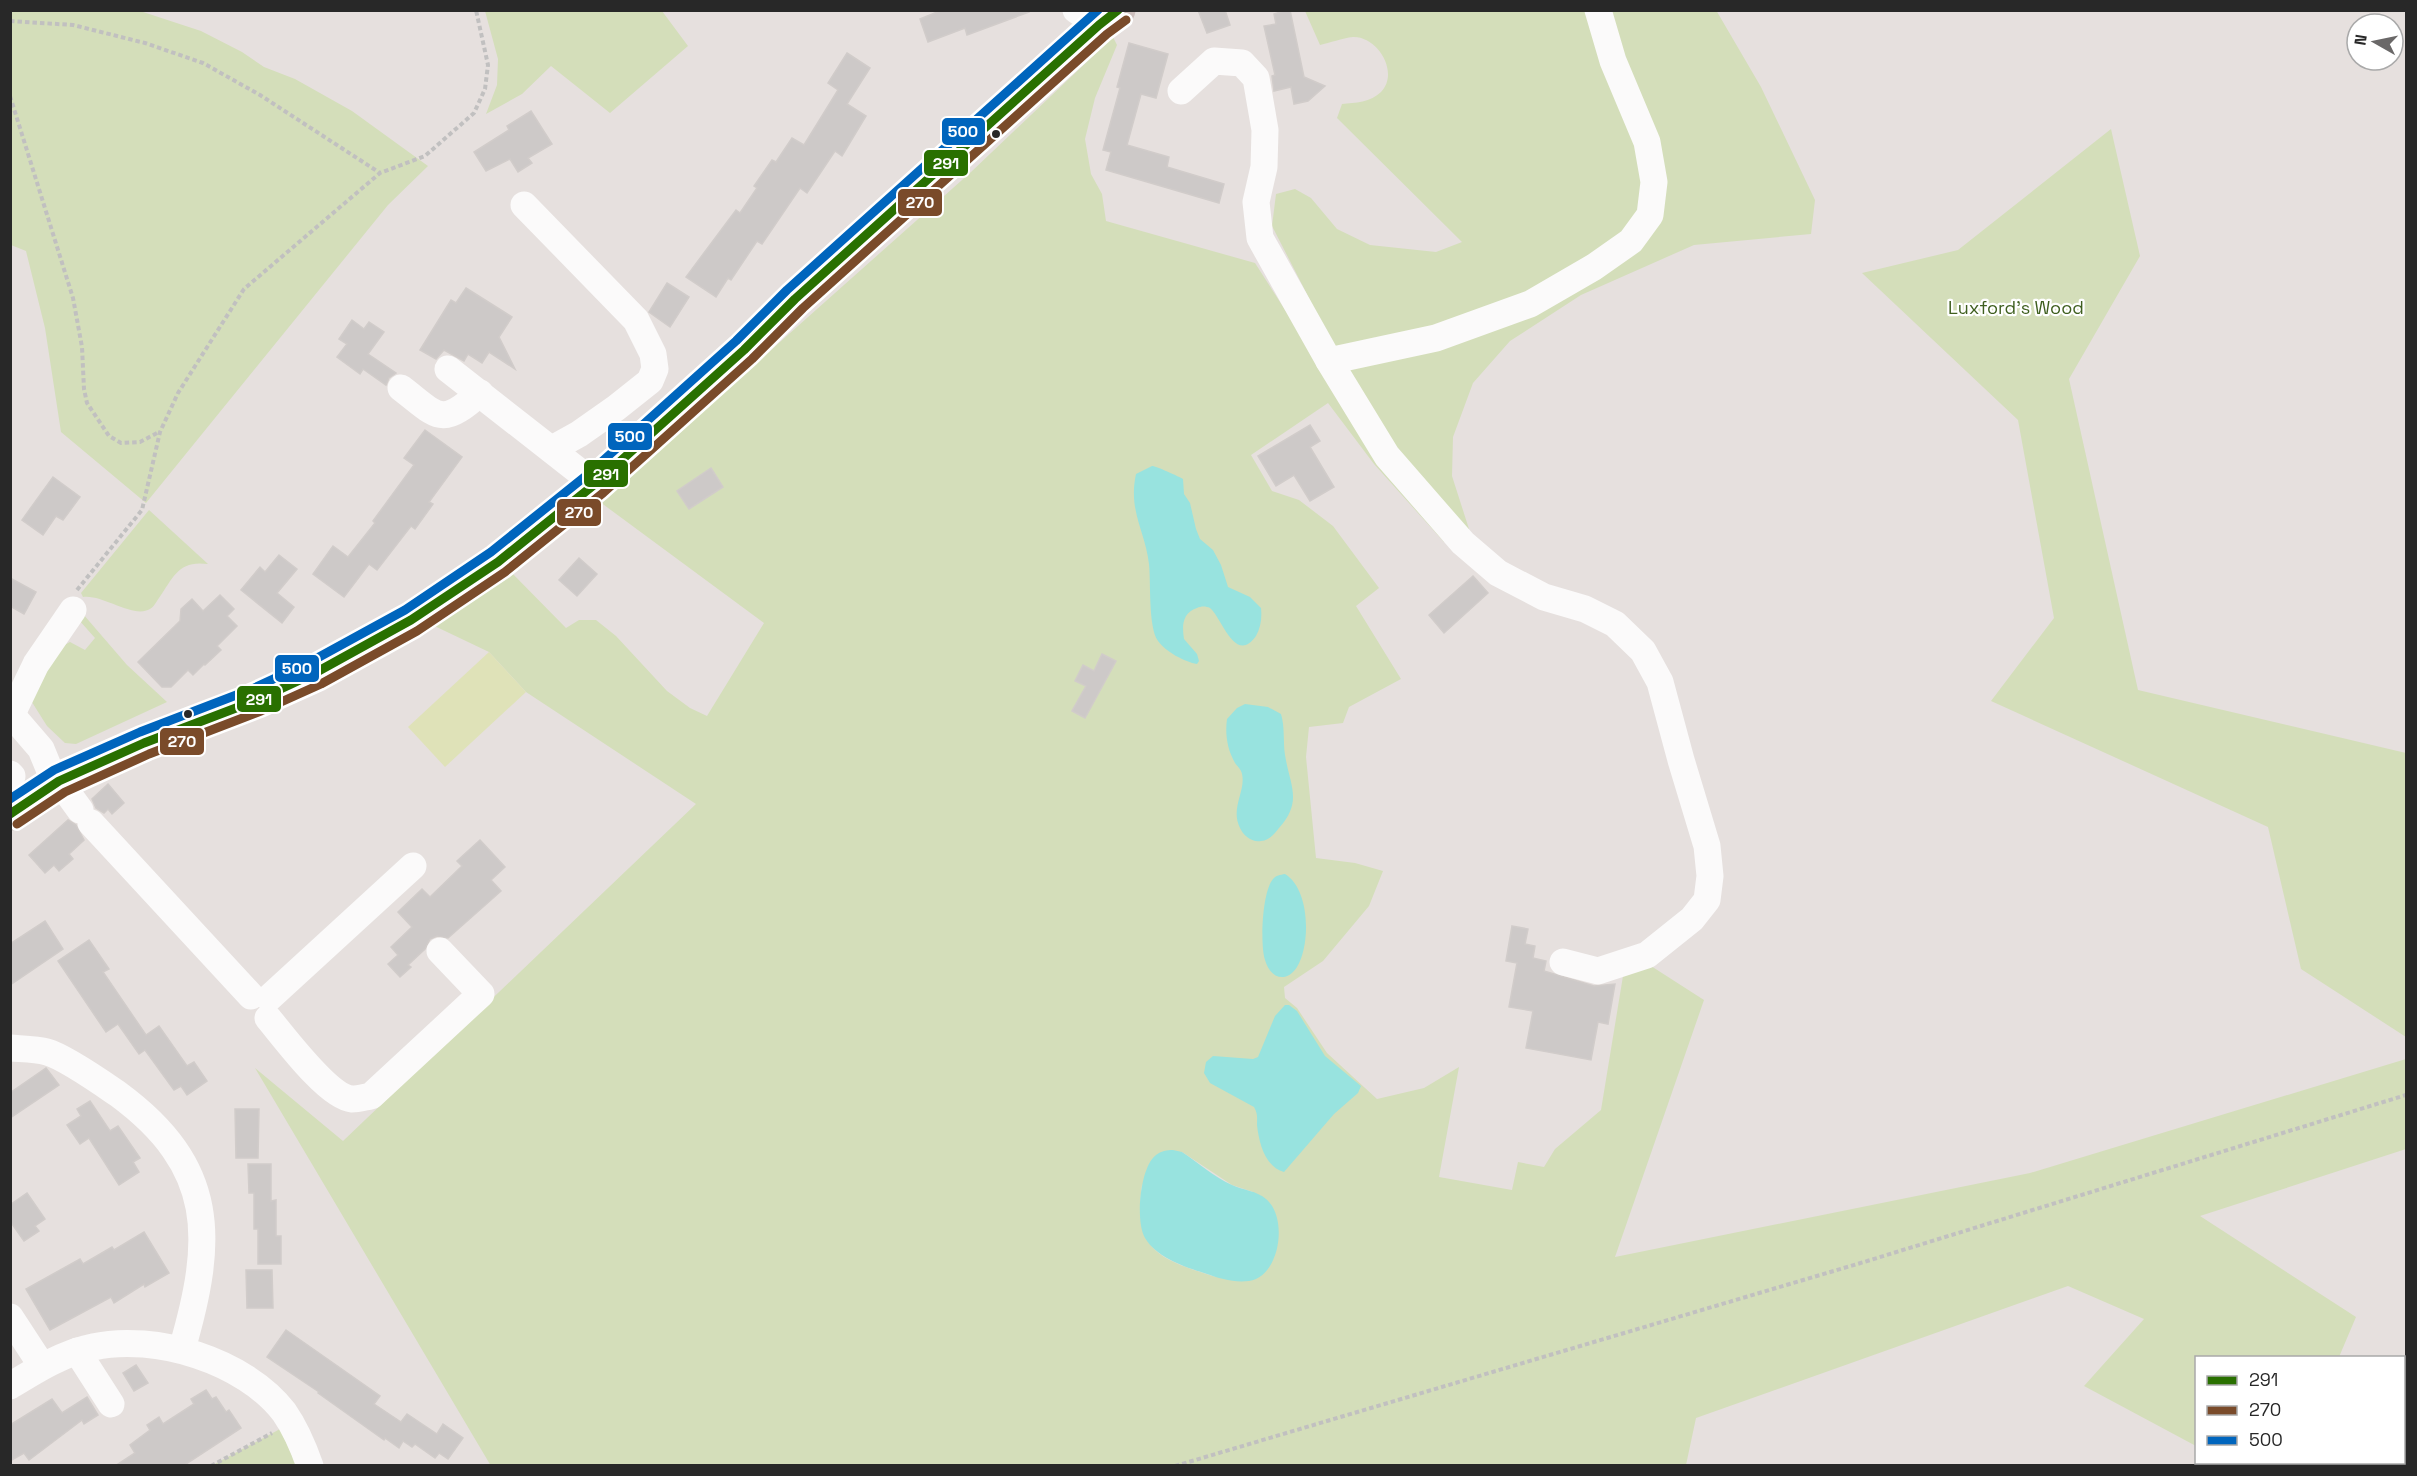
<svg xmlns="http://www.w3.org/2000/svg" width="2417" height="1476" viewBox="0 0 2417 1476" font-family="'Space Grotesk',sans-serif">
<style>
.green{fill:#d4deba;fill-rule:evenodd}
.pitch{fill:#dfe2b8}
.water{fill:#98e3df}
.building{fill:#cdc9c8;stroke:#d1ccca;stroke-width:1.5}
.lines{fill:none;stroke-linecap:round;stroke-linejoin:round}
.path{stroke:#c1c0c0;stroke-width:4;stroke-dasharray:4.5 3;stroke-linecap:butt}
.minor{stroke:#fbfafa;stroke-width:27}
.highway{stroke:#cdbfbd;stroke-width:33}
.bus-1-casing{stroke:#fff;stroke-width:14}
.bus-2-casing{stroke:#fff;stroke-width:14}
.bus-3-casing{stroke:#fff;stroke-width:14}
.bus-1{stroke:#297000;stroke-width:9}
.bus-2{stroke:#7a4b2a;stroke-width:9}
.bus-3{stroke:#0065bd;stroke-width:9}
.bus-dot{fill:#282828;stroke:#fff;stroke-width:2}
.labels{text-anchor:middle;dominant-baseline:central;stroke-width:4.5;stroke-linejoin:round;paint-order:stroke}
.park-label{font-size:18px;fill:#3f5f1f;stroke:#fff}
.line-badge{stroke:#fff;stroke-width:2}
.badge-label{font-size:16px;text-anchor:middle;font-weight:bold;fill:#fff}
</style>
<rect width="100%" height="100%" fill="#e6e0de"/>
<!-- green -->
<g class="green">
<path d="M 1716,10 L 1761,87 L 1815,200 L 1811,234 L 1694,245 L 1581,295 L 1510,341 L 1473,383 L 1453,437 L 1452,476 L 1469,529 L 1444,542 L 1374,464 L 1328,403 L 1251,455 L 1272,491 L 1299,500 L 1333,526 L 1379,588 L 1356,606 L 1401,679 L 1349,707 L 1343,723 L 1309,727 L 1306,757 L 1316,858 L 1355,863 L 1383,871 L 1369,906 L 1323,961 L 1284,987 L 1285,998 L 1297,1008 L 1327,1053 L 1377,1099 L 1424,1088 L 1459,1067 L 1439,1177 L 1512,1190 L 1518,1162 L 1544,1167 L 1555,1149 L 1601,1110 L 1623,976 L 1651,966 L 1704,1000 L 1615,1257 L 2030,1173 L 2406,1059 L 2406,1149 L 2200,1216 L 2356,1317 L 2339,1357 L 2196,1358 L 2196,1446 L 2084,1386 L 2144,1319 L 2068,1286 L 1696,1418 L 1686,1465 L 491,1466 L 255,1068 L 343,1141 L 696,804 L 526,692 L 489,652 L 424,621 L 507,568 L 566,628 L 579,620 L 596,620 L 616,636 L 667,691 L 690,708 L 707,716 L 764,623 L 600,502 L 971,172 L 1113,37 L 1117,45 L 1095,98 L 1085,139 L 1091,174 L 1102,194 L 1106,221 L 1255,263 L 1289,316 L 1311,302 L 1272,226 L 1276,194 L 1295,189 L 1311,198 L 1337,229 L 1370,245 L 1436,252 L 1462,242 L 1337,118 L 1342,104 C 1355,103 1371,102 1381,92 C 1400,72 1377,36 1353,37 C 1342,38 1330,43 1320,45 L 1305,11 ZM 1182,1152 L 1232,1185 L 1253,1192 L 1216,1277 C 1160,1259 1133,1252 1142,1185 Z"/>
<polygon points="10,11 140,11 201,31 242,52 264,67 295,79 352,111 428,166 388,205 146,503 61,432 45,328 26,251 11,245"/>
<polygon points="485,11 662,11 688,46 610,113 551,66 522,94 486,114 497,85 498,59"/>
<polygon points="2111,129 2140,256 2069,379 2138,690 2406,753 2406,1037 2301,969 2268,827 1991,701 2054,618 2018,420 1862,273 1958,250"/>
<path d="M 149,510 L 208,564 C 179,560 174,576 159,598 C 156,602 154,607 150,609 C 133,619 103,594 83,597 L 81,593 Z"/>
<path d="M 83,614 L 127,665 L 167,702 L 76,744 L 65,743 L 47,726 L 30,699 C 40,680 49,652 70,642 L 85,650 L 95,638 L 79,620 Z"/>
<polygon points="280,1429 297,1466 211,1466"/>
</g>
<!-- pitch -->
<polygon class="pitch" points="489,652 526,692 445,767 408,727"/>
<!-- water -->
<g class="water">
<path d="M 1152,466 C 1156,466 1180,477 1183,479 L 1184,494 L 1190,503 L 1196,529 L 1200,539 L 1213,550 L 1221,565 L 1228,587 L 1250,597 L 1261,608 C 1262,618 1261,627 1256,636 C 1235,666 1221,616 1210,608 C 1206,606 1201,606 1197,608 C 1182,613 1182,626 1184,639 L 1197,654 L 1199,661 L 1197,664 C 1185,662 1166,652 1158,641 C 1148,627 1151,582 1149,564 C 1145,530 1128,511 1136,474 Z"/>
<path d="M 1245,704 L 1268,707 L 1281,714 C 1285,727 1283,742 1285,755 C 1290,786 1303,801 1279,828 C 1274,834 1270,840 1261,841 C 1252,843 1243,835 1240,828 C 1230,808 1246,791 1242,774 C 1241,769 1238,767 1235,763 C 1227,749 1225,734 1227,719 L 1237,708 Z"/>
<path d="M 1285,874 C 1310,889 1311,944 1297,967 C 1286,984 1270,978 1265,960 C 1260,945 1262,892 1273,879 C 1276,875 1280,875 1285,874 Z"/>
<path d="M 1285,1005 L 1289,1005 L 1297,1011 L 1325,1056 L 1361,1086 L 1358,1093 L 1334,1114 L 1284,1172 C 1265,1167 1259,1143 1257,1125 C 1257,1118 1258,1114 1254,1107 L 1210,1083 L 1204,1073 L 1206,1062 L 1213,1056 L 1253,1059 L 1258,1057 L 1275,1016 Z"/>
<path d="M 1173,1150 L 1182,1152 C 1199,1163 1214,1177 1232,1185 C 1243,1190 1257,1191 1266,1199 C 1287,1216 1281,1268 1256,1279 C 1241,1285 1221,1279 1207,1274 C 1185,1267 1157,1258 1145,1238 C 1135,1221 1140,1167 1156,1155 C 1161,1151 1167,1150 1173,1150 Z"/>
</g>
<!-- building -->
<g class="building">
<polygon points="942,10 1028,10 1029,12 967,35 965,28 928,42 920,19"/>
<polygon points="1198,10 1225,10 1230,25 1207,33"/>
<polygon points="1287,10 1290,10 1304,77 1325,86 1308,101 1294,104 1291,87 1274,91 1272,76 1275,75 1264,26 1276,24 1274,14"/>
<polygon points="1129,43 1168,54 1156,98 1141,94 1127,145 1169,157 1167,167 1224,184 1219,203 1106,170 1111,152 1103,150 1120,88 1117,87"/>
<polygon points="847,53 870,68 847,104 866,116 842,156 835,151 807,193 800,188 762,244 757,241 731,280 728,278 716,297 686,277 736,210 740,213 757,188 754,186 772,160 776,162 792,138 804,145 838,90 828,83"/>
<polygon points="531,111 552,144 528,158 532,163 518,172 510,159 486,171 474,152 509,130 507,126"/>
<polygon points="667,283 689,297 670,327 649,312"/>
<polygon points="466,288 512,317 499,337 515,369 489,352 482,363 468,354 464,361 444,350 436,359 420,350 451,300 456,303"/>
<polygon points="352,320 364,329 369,322 384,332 368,354 396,373 389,378 386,385 363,369 360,374 337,357 347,344 339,339"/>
<polygon points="1310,425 1320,441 1310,447 1334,487 1310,501 1294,475 1276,486 1258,456"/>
<polygon points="425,430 462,457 429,502 433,504 415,529 411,526 377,570 369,564 344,597 313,574 333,546 348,557 375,523 373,521 414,465 404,458"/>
<polygon points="711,468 723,487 689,509 677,491"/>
<polygon points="53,477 80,497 63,520 56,516 43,535 22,520"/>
<polygon points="279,555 297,569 277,593 294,607 282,623 241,590 260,567 265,572"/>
<polygon points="579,558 597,574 577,596 559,580"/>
<polygon points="1473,576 1488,593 1444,633 1429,615"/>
<polygon points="10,578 36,592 24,614 10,606"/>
<polygon points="220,595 234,609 227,616 237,626 217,646 221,650 205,665 204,664 193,675 188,670 171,687 162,687 138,662 180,621 181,609 192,599 203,611"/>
<polygon points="1102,654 1116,661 1085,718 1072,711 1086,686 1075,681 1083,665 1094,671"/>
<polygon points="108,784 124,803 112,814 108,809 104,813 96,808 92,799"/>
<polygon points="68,820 76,825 84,840 69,854 73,859 59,871 54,865 45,873 29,855"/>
<polygon points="480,840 505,867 491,880 501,891 448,938 437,936 430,939 425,949 408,965 411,967 400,977 388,964 398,955 391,947 412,927 398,912 422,889 430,897 462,866 457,861"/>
<polygon points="45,921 63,949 10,985 10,944"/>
<polygon points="1512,926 1528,929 1525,944 1535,946 1533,958 1546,961 1544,971 1594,986 1615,984 1608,1024 1598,1022 1591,1060 1526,1048 1533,1011 1509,1007 1517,963 1506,961"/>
<polygon points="89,940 109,969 103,972 146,1035 159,1026 187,1066 194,1062 207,1081 187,1095 181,1086 174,1090 145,1050 139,1054 118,1024 106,1032 58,961"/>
<polygon points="46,1068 59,1085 10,1118 10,1093"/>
<polygon points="90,1101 110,1131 118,1126 140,1158 133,1162 139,1172 119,1185 89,1138 80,1144 67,1125 81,1116 77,1109"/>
<polygon points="235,1109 259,1109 258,1158 236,1158"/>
<polygon points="248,1164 271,1164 271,1201 276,1200 276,1236 281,1236 281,1264 258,1264 258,1229 254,1229 254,1193 249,1193"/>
<polygon points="27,1193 45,1219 35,1226 39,1231 24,1241 10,1221 10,1205"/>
<polygon points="144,1232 169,1273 145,1287 144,1284 114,1303 111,1297 50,1330 26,1289 80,1259 83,1264 112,1247 114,1250"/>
<polygon points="246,1270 272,1270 273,1308 247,1308"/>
<polygon points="286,1330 380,1396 374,1404 401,1422 407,1414 437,1434 443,1424 463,1438 448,1459 439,1453 435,1458 415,1444 412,1447 403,1441 399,1448 385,1438 384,1440 318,1393 319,1392 267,1357"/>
<polygon points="136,1365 148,1383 134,1391 123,1373"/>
<polygon points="206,1390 212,1399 216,1397 226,1412 229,1410 241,1428 183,1466 115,1466 135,1453 130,1445 150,1430 147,1425 159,1417 163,1424 194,1404 191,1399"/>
<polygon points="87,1397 98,1415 84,1424 82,1420 29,1460 24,1453 10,1461 10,1425 52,1399 62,1413"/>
</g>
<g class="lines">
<!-- path -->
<g class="path">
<polyline points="10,21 73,25 145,43 203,63 260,95 380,173"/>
<polyline points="10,96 73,298 82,347 84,389 87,403 109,436 121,443 140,442 159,432"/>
<polyline points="77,590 142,510 160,432 178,393 244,289 380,173 425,156 474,113 485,89 488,65 476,10"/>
<polyline points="211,1466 272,1433"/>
<polyline points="1175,1466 1864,1262 2406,1095"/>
</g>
<!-- minor -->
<g class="minor">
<polyline points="1076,10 1099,25"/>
<polyline points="1181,91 1214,61 1242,63 1256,78 1265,130 1264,167 1256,202 1260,238 1329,361 1436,338 1530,304 1594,267 1631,241 1650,215 1654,182 1647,142 1613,61 1598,10"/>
<polyline points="524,205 636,320 653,354 655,369 650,381 616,408 579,434 552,449"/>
<polyline points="1329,361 1387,456 1463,543 1498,573 1544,597 1585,609 1615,624 1643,651 1660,682 1681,760 1707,846 1710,876 1707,900 1692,919 1647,955 1598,971 1563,962"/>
<polyline points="448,369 595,484"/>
<path d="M 401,388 C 439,417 440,428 480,393"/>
<polyline points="10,713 41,749 55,783"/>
<polyline points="10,718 36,664 73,610"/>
<polyline points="10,774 12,776"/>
<polyline points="59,781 80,810"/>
<polyline points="91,823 251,996"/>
<polyline points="269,998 413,866"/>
<path d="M 268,1018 C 284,1037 328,1097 352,1099 C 358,1099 365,1097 371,1096 L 481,994 L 440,951"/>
<path d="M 10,1048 C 22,1049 36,1049 47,1052 C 65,1057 102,1083 118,1094 C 217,1167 214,1239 182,1349"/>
<polyline points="10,1317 42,1366"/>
<polyline points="77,1351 111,1404"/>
<path d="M 10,1386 C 36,1370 63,1353 93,1347 C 155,1333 245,1361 284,1412 C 296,1429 303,1446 310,1466"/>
</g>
<!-- highway -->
<polyline class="highway" points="10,814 59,781 144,743 257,700 315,673 411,620 498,562 595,484 744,350 795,299 968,145 1099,25 1119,10"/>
<!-- bus-1 casing -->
<g class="bus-1-casing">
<polyline id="bus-1" points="10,814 59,781 144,743 257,700 315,673 411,620 498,562 595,484 744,350 795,299 1099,25 1118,10"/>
</g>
<!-- bus-2 casing -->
<g class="bus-2-casing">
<polyline id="bus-2" points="17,824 65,792 149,754 261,711 321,684 417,631 505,572 603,493 752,359 803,308 1107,34 1126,20"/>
</g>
<!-- bus-3 casing -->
<g class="bus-3-casing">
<polyline id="bus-3" points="10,799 54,770 140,732 252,689 310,662 405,610 491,552 587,475 736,341 787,290 1098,10"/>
</g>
<!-- bus-1 -->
<use href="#bus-1" class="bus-1"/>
<!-- bus-2 -->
<use href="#bus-2" class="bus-2"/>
<!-- bus-3 -->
<use href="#bus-3" class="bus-3"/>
</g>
<!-- markers -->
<g class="bus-dot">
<circle cx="996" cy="134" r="5"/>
<circle cx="188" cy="714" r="5"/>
</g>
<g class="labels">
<!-- park labels -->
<g class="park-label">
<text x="2016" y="307">Luxford's Wood</text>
</g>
</g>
<g class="line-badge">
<rect x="941" y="117" width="45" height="29" rx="6" fill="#0065bd"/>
<rect x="923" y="149" width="46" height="28" rx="6" fill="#297000"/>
<rect x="897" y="188" width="46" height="29" rx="6" fill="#7a4b2a"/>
<rect x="607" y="422" width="46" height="29" rx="6" fill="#0065bd"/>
<rect x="583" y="459" width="46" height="29" rx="6" fill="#297000"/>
<rect x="556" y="498" width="46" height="29" rx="6" fill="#7a4b2a"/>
<rect x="274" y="654" width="46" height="29" rx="6" fill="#0065bd"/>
<rect x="236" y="685" width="46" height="28" rx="6" fill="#297000"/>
<rect x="159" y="727" width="46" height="29" rx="6" fill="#7a4b2a"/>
</g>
<g class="badge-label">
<text x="963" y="137">500</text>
<text x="946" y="169">291</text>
<text x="920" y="208">270</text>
<text x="630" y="442">500</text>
<text x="606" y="480">291</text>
<text x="579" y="518">270</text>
<text x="297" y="674">500</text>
<text x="259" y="705">291</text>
<text x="182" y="747">270</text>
</g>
<!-- border -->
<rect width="2417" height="1476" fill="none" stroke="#282828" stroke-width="24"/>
<!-- legend -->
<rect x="2195" y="1356" width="210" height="108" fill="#ffffff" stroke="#a9a9a9" stroke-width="1.5"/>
<rect x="2207" y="1376" width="30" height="9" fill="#297000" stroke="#a9a9a9" stroke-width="1.5"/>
<text x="2249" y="1386" font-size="18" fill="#282828">291</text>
<rect x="2207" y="1406" width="30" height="9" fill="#7a4b2a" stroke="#a9a9a9" stroke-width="1.5"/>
<text x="2249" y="1416" font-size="18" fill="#282828">270</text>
<rect x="2207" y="1436" width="30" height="9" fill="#0065bd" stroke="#a9a9a9" stroke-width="1.5"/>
<text x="2249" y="1446" font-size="18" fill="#282828">500</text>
<!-- north arrow -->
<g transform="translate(2375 42) rotate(279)"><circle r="28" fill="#ffffff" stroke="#a9a9a9" stroke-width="1.5"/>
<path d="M0-4.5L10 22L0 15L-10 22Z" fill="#6a6868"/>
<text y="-9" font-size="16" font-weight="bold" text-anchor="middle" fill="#282828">N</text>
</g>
</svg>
